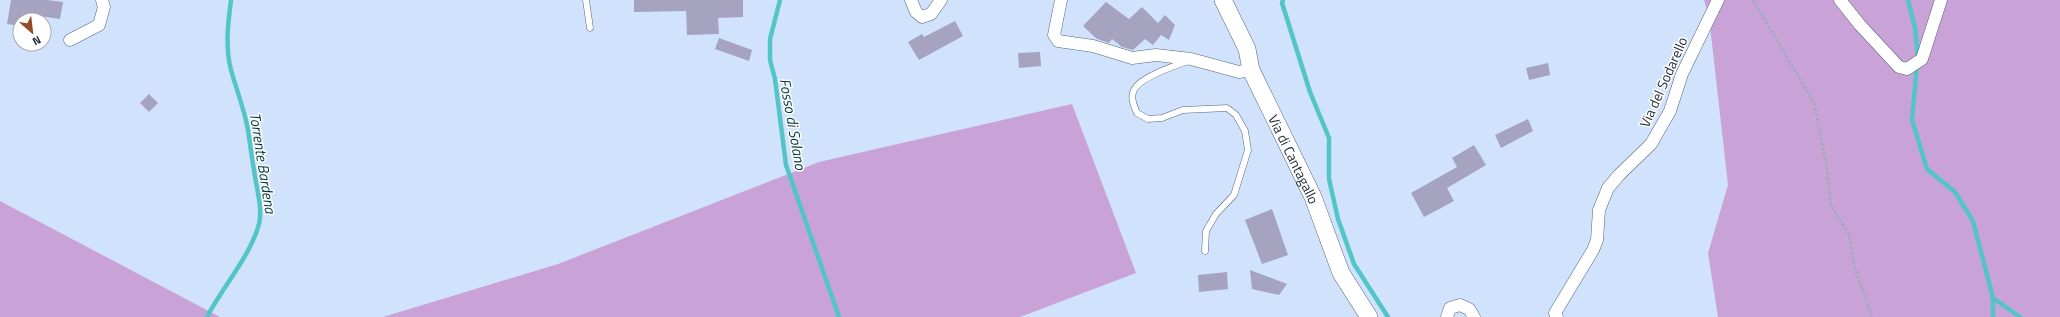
<svg xmlns="http://www.w3.org/2000/svg" width="2060" height="317" viewBox="0 0 2060 317" font-family="'Titillium Web',sans-serif">
<style>
.green{fill:#c9a3d7}
.lines{fill:none;stroke-linecap:round;stroke-linejoin:round}
.stream{stroke:#53c5c8;stroke-width:4.5}
.building{fill:#a5a3bf}
.lane-casing{stroke:#55647a;stroke-width:7}
.street-casing{stroke:#55647a;stroke-width:13}
.secondary-casing{stroke:#55647a;stroke-width:18}
.path{stroke:#9dabc0;stroke-width:2.5;stroke-dasharray:3 2;stroke-linecap:butt}
.lane{stroke:#fff;stroke-width:6}
.street{stroke:#fff;stroke-width:12}
.secondary{stroke:#fff;stroke-width:17}
.labels{text-anchor:middle;dominant-baseline:central;stroke-width:3;stroke-linejoin:round;paint-order:stroke}
.street-label{font-size:14px;fill:#242b35;stroke:#fff}
.water-label{font-size:15px;font-style:italic;fill:#003738;stroke:#fff}
</style>
<rect width="100%" height="100%" fill="#d1e3fc"/>
<!-- green -->
<g class="green">
<polygon points="1704,0 2060,0 2060,317 1718,317 1708,253 1728,185 1709,17"/>
<polygon points="1072,104 1136,273 1020,317 383,317 558,264 819,162"/>
<polygon points="0,201 220,317 0,317"/>
</g>
<g class="lines">
<!-- stream -->
<g class="stream">
<polyline points="780,0 770,39 770,60 775,79 786,165 839,317"/>
<polyline points="1283,0 1282,3 1310,92 1329,138 1329,179 1338,219 1354,264 1388,317"/>
<polyline points="1908,0 1915,28 1918,57"/>
<polyline points="1917,64 1912,120 1927,169 1955,192 1973,221 1993,298 2020,317"/>
<polyline points="1993,298 1993,317"/>
<path d="M 207,317 C 222,288 251,255 259,224 C 263,208 256,187 254,170 C 251,155 250,140 247,125 C 243,106 236,88 231,70 C 225,47 228,23 231,0"/>
</g>
</g>
<!-- building -->
<g class="building">
<polygon points="11,0 47,0 63,2 60,19 33,15 32,20 20,20 20,26 7,24"/>
<polygon points="634,0 743,0 743,17 718,18 719,34 687,35 686,11 634,12"/>
<polygon points="1106,2 1129,19 1142,7 1158,23 1165,15 1175,25 1169,40 1161,35 1153,45 1145,39 1133,50 1122,47 1112,39 1109,43 1097,39 1083,26"/>
<polygon points="955,21 963,36 919,60 908,42 922,34 924,37"/>
<polygon points="719,38 752,50 749,61 715,49"/>
<polygon points="1040,52 1041,66 1019,68 1018,53"/>
<polygon points="1548,63 1550,75 1529,80 1526,68"/>
<polygon points="149,94 158,103 149,112 140,103"/>
<polygon points="1528,119 1533,131 1501,148 1495,135"/>
<polygon points="1474,145 1486,165 1447,188 1454,201 1424,217 1411,193 1457,167 1452,158"/>
<polygon points="1272,209 1288,255 1262,264 1245,220"/>
<polygon points="1250,270 1287,284 1279,295 1252,289"/>
<polygon points="1227,272 1228,289 1199,292 1198,275"/>
</g>
<g class="lines">
<!-- lane casing -->
<g class="lane-casing">
<g id="lane">
<polyline points="586,0 590,28"/>
<path d="M 1188,61 C 1174,66 1140,77 1134,90 C 1130,97 1134,106 1137,113 L 1148,119 L 1162,118 L 1183,110 L 1227,108 L 1236,115 L 1245,131 L 1248,150 L 1234,195 L 1216,214 L 1206,231 L 1205,251"/>
</g>
</g>
<!-- street casing -->
<g class="street-casing">
<g id="street">
<polyline points="911,0 916,12 922,17 931,14 941,0"/>
<polyline points="1061,0 1054,35 1058,41 1093,46 1132,58 1156,55 1191,59 1239,72 1251,70"/>
<polyline points="1840,0 1860,25 1899,67 1907,69 1922,59 1941,0"/>
<polyline points="70,40 99,25 104,7 102,0"/>
<polyline points="1447,317 1450,308 1460,305 1469,309 1474,317"/>
<polyline points="1557,317 1555,313 1593,250 1597,240 1599,210 1608,188 1619,175 1651,144 1670,111 1682,74 1718,0"/>
</g>
</g>
<!-- secondary casing -->
<g class="secondary-casing">
<g id="secondary">
<path id="s1" d="M 1223,0 L 1247,49 L 1251,70 L 1313,197 L 1341,273 L 1369,317"/>
</g>
</g>
<!-- path -->
<polyline class="path" points="1753,0 1814,103 1827,168 1831,206 1849,234 1854,265 1872,317"/>
<!-- lane -->
<use href="#lane" class="lane"/>
<!-- street -->
<use href="#street" class="street"/>
<!-- secondary -->
<use href="#secondary" class="secondary"/>
</g>
<g class="labels">
<!-- street labels -->
<g class="street-label">
<text transform="translate(1663 82) rotate(-66)">Via del Sodarello</text>
<text stroke="none"><textPath href="#s1" startOffset="175">Via di Cantagallo</textPath></text>
</g>
<!-- water labels -->
<g class="water-label">
<text transform="translate(793 124) rotate(80)">Fosso di Solano</text>
<text transform="translate(263 163) rotate(81)">Torrente Bardena</text>
</g>
</g>
<!-- north arrow -->
<g transform="translate(32 32) rotate(152)"><circle r="19" fill="#ffffff" stroke="#a7aaae"/>
<path d="M0-3L7 15L0 10L-7 15Z" fill="#924b25"/>
<text y="-6" font-size="11" font-weight="bold" text-anchor="middle" fill="#242b35">N</text>
</g>
</svg>
